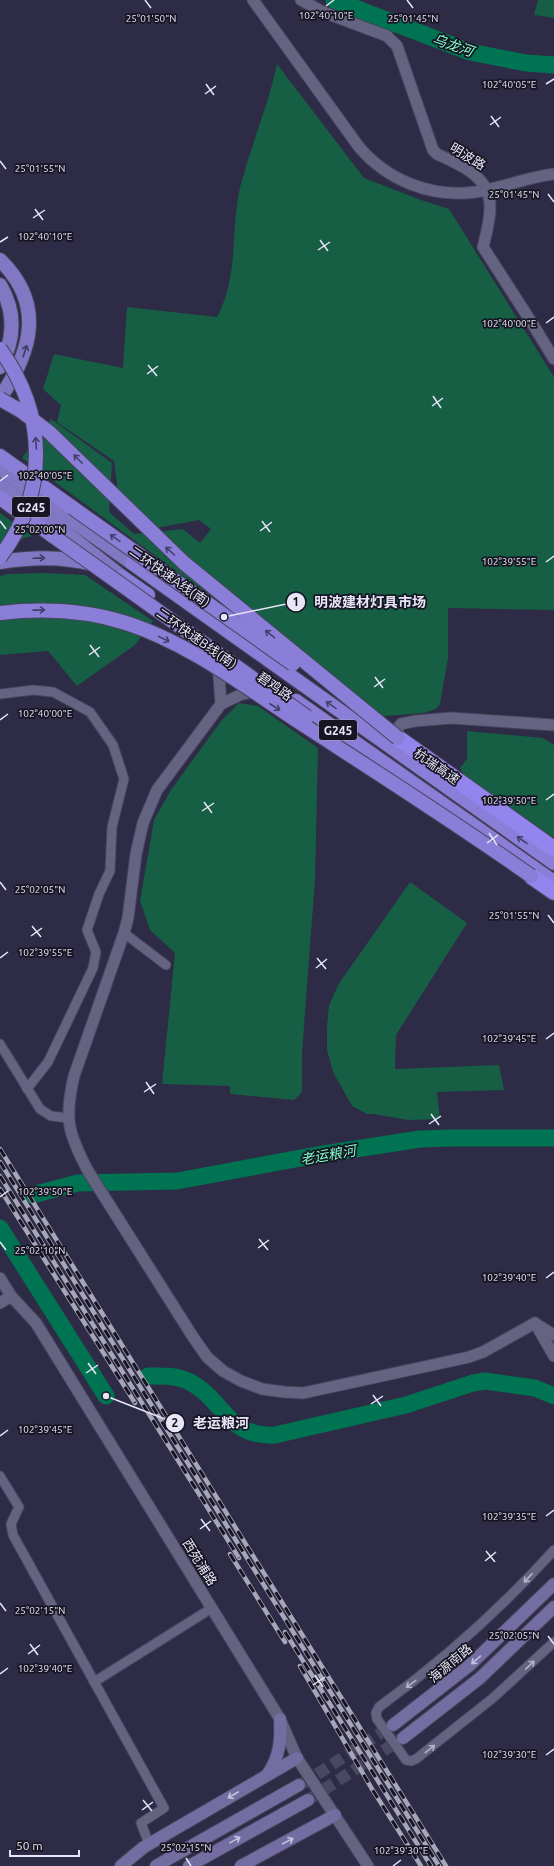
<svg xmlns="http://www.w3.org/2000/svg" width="554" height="1866" viewBox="0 0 554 1866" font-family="Ubuntu,'Noto Sans SC',sans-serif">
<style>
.green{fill:#165e44}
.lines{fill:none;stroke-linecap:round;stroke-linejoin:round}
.river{stroke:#007452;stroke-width:17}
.secondary-tunnel{stroke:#494761;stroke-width:12;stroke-dasharray:12 6;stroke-linecap:butt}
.minor-casing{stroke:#48455c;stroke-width:11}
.tertiary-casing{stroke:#48455c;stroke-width:13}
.secondary-casing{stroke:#48455c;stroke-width:14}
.primary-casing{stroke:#48455c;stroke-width:16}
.trunk-casing{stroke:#48455c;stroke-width:16}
.motorway-casing{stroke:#48455c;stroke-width:18}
.minor{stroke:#656382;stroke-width:9}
.tertiary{stroke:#656382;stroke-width:11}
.secondary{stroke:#736da2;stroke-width:12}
.primary{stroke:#8177c3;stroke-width:14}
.trunk{stroke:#8a7ed8;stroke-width:14}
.motorway{stroke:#9384ee;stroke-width:16}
.rail-casing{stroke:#a6a5ba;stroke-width:4.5}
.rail{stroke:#161521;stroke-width:3;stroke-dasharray:9;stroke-linecap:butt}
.trunk-bridge-casing{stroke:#48455c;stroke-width:16;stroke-linecap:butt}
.trunk-bridge{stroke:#8a7ed8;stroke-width:14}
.oneway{stroke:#413c62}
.oneway2{stroke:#443f6a}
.oneway3{stroke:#b3b2c9}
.oneway4{stroke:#c4c2de}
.ticks{fill:none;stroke:#e7e6f8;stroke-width:1.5}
.labels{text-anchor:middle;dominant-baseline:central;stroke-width:3.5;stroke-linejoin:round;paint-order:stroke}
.shield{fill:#161521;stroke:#a8a7b8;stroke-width:1}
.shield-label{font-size:12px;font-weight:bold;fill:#e7e6f8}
.street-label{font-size:13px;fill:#e7e6f8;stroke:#161521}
.water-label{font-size:14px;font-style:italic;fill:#7ffdca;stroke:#161521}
.ticks-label{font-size:10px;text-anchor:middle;fill:#e7e6f8;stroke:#161521;stroke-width:3.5;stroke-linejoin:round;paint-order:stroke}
.leader{fill:none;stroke:#e7e6f8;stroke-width:1.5}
.callout-dot{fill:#e7e6f8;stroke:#161521;stroke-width:1.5}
.mark-label{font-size:12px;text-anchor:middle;font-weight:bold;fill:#111}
.callout-label{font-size:14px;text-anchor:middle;font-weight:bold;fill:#e7e6f8;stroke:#161521;stroke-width:3.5;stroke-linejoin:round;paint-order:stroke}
</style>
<rect width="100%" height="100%" fill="#2d2b46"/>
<!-- green -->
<g class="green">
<polygon points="538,0 554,0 554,18 534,15"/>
<path d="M 277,64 L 364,178 L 421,200 L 449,209 L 554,377 L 554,610 L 448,608 L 448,658 L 440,704 L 436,709 L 424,713 L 384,716 L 186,578 L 22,458 L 51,419 L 112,463 L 109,512 L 134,534 L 183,529 L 200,543 L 211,529 L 199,520 L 156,528 L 118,492 L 114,461 L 57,422 L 61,405 L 43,389 L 54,354 L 123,368 L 127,307 L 217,317 C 238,279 231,233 239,192 C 241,182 245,172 247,163 C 257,130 270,98 277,64 Z"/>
<polygon points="0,513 32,536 0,545"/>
<polygon points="43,573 85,575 153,621 135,645 77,686 48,651 0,655 0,576 7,574"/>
<polygon points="239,703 258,706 318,748 315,880 302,1053 302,1092 294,1100 230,1094 230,1086 162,1084 175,953 150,930 140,901 154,820 171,790 221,721"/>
<polygon points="467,731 543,738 554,745 554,838 465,776 460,768 467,759"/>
<polygon points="410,882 467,923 396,1035 395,1069 499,1065 504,1090 437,1092 440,1119 408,1120 374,1114 367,1114 352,1106 333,1072 327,1050 327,1026 329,1006 338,985"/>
</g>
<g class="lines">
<!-- river -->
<g class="river">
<polyline points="334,0 470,52 526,63 554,65"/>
<polyline points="32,1195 78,1183 177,1181 317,1155 420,1139 451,1138 554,1138"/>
<polyline points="0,1228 106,1396"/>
<path d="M 148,1376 C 162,1376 175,1375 188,1381 C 223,1398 227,1438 275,1435 L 406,1405 L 473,1383 L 485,1381 L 535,1388 L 554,1396"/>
</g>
<!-- secondary-tunnel -->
<g class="secondary-tunnel">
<polyline points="302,1784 393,1725"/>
<polyline points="308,1800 403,1738"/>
</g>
<!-- minor casing -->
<g class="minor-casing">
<g id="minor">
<polyline points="0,694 33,690 53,692 90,712 113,745 124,779 112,827 110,871 99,894 87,930 96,952 93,968 48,1062 27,1089"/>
<polyline points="124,933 166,965"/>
<polyline points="0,1044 40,1109 51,1116 68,1118"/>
<polyline points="0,1476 19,1507 11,1524 13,1535 164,1808 141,1823 149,1844"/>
<path d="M 554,1550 C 500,1610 444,1660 379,1707 L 376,1713 L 377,1719 L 406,1760 L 411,1761 L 416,1759 L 493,1698 L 554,1642"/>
<polyline points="94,1682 212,1608"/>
</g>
</g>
<!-- tertiary casing -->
<g class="tertiary-casing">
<g id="tertiary">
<path d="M 253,0 L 359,147 C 388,181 432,198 476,192 C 503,188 527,177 554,174"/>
<path d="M 301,0 L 323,12 L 387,36 L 397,46 L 433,150 L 437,154 C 461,165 491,177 490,208 C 490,221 486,235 483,247 L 532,323 L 554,359"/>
<polyline points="217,663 219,676 221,704"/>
<path d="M 259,691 L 242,694 L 221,704 L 157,790 L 143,823 L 136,854 L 128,918 L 124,933 L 74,1076 C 64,1119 68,1133 88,1171 L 193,1337 L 207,1357 L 223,1371 L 241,1381 L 262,1389 L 284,1392 L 303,1393 L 469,1357 L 483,1352 L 535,1323"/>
<polyline points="389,740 401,724 415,721 451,718 554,725"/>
<polyline points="0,1278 11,1296 36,1323 280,1719 297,1758 368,1866"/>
<polyline points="0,1303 11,1296"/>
<polyline points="535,1323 554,1356"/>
<polyline points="536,1324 554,1335"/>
</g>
</g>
<!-- secondary casing -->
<g class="secondary-casing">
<g id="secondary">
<polyline points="393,1725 470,1665 554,1584"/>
<polyline points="403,1738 480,1678 554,1607"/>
<path d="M 267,1775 C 280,1757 281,1740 280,1719"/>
<polyline points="121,1866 144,1847 297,1758"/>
<polyline points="156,1866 299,1785"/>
<polyline points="189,1866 308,1800"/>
<polyline points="241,1866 335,1815"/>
</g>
</g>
<!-- primary casing -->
<g class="primary-casing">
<g id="primary">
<path d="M 0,260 C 45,304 32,351 0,398"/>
<path d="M 0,285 C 16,312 15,339 0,367"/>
<polyline points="0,469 132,563"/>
<polyline points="0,486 61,529 122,577"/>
<path d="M 0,562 C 31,557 62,556 93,564"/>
</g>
</g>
<!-- trunk casing -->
<g class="trunk-casing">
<g id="trunk">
<polyline points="0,456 73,508"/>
<polyline points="0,498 53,536"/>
<polyline points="132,563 554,863"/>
<polyline points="122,577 148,595"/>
<polyline points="296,701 554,882"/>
</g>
</g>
<!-- motorway casing -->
<g class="motorway-casing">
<g id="motorway">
<polyline points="398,738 554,849"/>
<polyline points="531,876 554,892"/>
</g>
</g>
<!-- minor -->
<use href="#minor" class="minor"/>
<!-- tertiary -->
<use href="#tertiary" class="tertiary"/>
<!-- secondary -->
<use href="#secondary" class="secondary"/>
<!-- primary -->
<use href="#primary" class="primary"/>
<!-- trunk -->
<use href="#trunk" class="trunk"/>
<!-- motorway -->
<use href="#motorway" class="motorway"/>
<!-- rail casing -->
<g class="rail-casing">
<g id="rail">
<polyline points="0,1149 446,1866"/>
<polyline points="0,1162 439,1866"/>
<polyline points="0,1176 239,1558"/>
<polyline points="0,1189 135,1403"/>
<polyline points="230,1554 285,1642"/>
<polyline points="285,1632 431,1866"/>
<polyline points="300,1666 372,1789 421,1866"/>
</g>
</g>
<!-- rail -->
<use href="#rail" class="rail"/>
<!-- trunk-bridge casing -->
<g class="trunk-bridge-casing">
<g id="trunk-bridge">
<path d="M 0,349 C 47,414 49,492 0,557"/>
<polyline points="0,399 21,411 49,432 184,563 398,738"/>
<polyline points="73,508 293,664"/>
<polyline points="53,536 307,717"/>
<path d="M 0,613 C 43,608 85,610 126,623 C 189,643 247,688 302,724 C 379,774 456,823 531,876"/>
</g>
</g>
<!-- trunk-bridge -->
<use href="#trunk-bridge" class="trunk-bridge"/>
</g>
<!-- one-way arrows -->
<defs><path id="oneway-shaft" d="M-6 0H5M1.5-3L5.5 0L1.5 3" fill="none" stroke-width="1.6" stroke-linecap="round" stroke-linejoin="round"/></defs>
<g class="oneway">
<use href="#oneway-shaft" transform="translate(25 351) rotate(-72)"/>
<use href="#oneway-shaft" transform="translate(39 558) rotate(-2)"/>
</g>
<g class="oneway2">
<use href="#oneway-shaft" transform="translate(36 443) rotate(-94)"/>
<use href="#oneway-shaft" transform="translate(78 459) rotate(-135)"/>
<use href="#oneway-shaft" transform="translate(115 538) rotate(-145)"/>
<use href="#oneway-shaft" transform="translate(170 551) rotate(-138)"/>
<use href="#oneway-shaft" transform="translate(39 610) rotate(-1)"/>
<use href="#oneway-shaft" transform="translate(270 634) rotate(-141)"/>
<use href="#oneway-shaft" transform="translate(164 639) rotate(26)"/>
<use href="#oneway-shaft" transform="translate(331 705) rotate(-145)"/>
<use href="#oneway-shaft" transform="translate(275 707) rotate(33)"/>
<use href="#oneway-shaft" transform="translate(522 840) rotate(-145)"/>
</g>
<g class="oneway3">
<use href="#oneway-shaft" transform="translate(528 1578) rotate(133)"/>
<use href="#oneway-shaft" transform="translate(530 1665) rotate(-43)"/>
<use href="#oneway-shaft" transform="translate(411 1684) rotate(144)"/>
<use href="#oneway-shaft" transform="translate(430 1749) rotate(-38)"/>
</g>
<g class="oneway4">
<use href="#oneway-shaft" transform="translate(476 1660) rotate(138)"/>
<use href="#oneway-shaft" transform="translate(233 1795) rotate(150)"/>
<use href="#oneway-shaft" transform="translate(235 1840) rotate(-29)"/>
<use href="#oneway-shaft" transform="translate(288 1841) rotate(-28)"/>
</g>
<!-- ticks -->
<path class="ticks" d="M 145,0 L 151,8M 407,0 L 413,8M 326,6 L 334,0M 206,84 L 214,95M 546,84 L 554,79M 205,94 L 216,86M 491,116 L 499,127M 490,125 L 501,117M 0,161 L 6,169M 548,194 L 554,202M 35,209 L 43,220M 33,218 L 45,210M 320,240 L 328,251M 0,242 L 8,237M 318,250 L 330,242M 546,323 L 554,317M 148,365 L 157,376M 147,374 L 158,366M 433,396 L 441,408M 432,406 L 443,398M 0,481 L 8,475M 0,521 L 6,529M 262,521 L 270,532M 260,531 L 272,522M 546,562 L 554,556M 90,645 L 99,657M 89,655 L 100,647M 375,677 L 383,688M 374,687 L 385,679M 0,720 L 8,714M 546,800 L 554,794M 204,802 L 212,813M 202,811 L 214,803M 489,833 L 497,845M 487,843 L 498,835M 0,882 L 6,890M 548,915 L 554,923M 32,926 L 41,937M 31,936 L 42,928M 0,958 L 8,952M 317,958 L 326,969M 316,968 L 327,959M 546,1039 L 554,1033M 146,1082 L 154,1094M 144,1092 L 156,1084M 431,1114 L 439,1125M 429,1124 L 441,1116M 0,1197 L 8,1191M 259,1239 L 268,1250M 0,1242 L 6,1250M 258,1248 L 269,1240M 546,1278 L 554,1272M 88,1363 L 96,1374M 86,1373 L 98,1365M 373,1395 L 381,1406M 371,1404 L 383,1396M 0,1436 L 8,1430M 546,1516 L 554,1510M 201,1519 L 210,1531M 200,1529 L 211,1521M 486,1551 L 495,1562M 485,1561 L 496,1552M 0,1603 L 6,1611M 548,1636 L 554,1644M 30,1644 L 38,1655M 28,1654 L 40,1645M 0,1674 L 8,1668M 315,1675 L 323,1687M 313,1685 L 325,1677M 546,1755 L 554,1749M 143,1800 L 152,1811M 142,1810 L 153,1802M 186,1858 L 191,1866M 393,1866 L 401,1860"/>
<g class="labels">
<!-- shield labels -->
<g class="shield">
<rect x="12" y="497" width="38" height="20" rx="3"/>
<rect x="319" y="720" width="38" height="20" rx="3"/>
</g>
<g class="shield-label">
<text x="31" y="507">G245</text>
<text x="338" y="730">G245</text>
</g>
<!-- street labels -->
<g class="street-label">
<text transform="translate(468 156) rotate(31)">明波路</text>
<text transform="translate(170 576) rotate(35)">二环快速A线(南)</text>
<text transform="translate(197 638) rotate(35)">二环快速B线(南)</text>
<text transform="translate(275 686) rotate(35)">碧鸡路</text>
<text transform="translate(437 766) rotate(35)">杭瑞高速</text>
<text transform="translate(200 1562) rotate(58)">西苑浦路</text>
<text transform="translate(450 1663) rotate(-40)">海源南路</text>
</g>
<!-- water labels -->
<g class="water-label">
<text transform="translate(453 45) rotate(19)">乌龙河</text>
<text transform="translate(328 1155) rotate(-10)">老运粮河</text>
</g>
</g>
<g class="ticks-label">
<text x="326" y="19">102°40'10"E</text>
<text x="151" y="22">25°01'50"N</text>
<text x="413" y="22">25°01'45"N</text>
<text x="509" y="88">102°40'05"E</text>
<text x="40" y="172">25°01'55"N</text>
<text x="514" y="198">25°01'45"N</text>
<text x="45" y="240">102°40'10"E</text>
<text x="509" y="327">102°40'00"E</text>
<text x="45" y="479">102°40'05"E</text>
<text x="40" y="533">25°02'00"N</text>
<text x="509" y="565">102°39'55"E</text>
<text x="45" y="717">102°40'00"E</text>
<text x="509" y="804">102°39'50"E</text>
<text x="40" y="893">25°02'05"N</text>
<text x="514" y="919">25°01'55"N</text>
<text x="45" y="956">102°39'55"E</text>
<text x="509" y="1042">102°39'45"E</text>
<text x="45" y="1195">102°39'50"E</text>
<text x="40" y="1254">25°02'10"N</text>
<text x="509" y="1281">102°39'40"E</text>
<text x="45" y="1433">102°39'45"E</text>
<text x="509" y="1520">102°39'35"E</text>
<text x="40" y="1614">25°02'15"N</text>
<text x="514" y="1639">25°02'05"N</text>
<text x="45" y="1672">102°39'40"E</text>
<text x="509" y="1758">102°39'30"E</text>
<text x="186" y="1851">25°02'15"N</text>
<text x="401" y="1854">102°39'30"E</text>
</g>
<!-- callouts -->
<path class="leader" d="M224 617L296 602M106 1396L175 1423"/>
<g class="callout-dot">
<circle cx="224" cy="617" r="4"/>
<circle cx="106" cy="1396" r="4"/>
<circle cx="296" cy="602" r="10"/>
<circle cx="175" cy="1423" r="10"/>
</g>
<g class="mark-label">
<text x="296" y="606">1</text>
<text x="175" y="1427">2</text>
</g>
<g class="callout-label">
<text x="370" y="607">明波建材灯具市场</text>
<text x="221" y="1428">老运粮河</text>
</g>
<!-- scale -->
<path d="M10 1850v6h69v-6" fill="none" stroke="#e7e6f8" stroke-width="2"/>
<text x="16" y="1850" font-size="12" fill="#e7e6f8" stroke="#161521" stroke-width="3" paint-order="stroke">50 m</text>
</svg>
